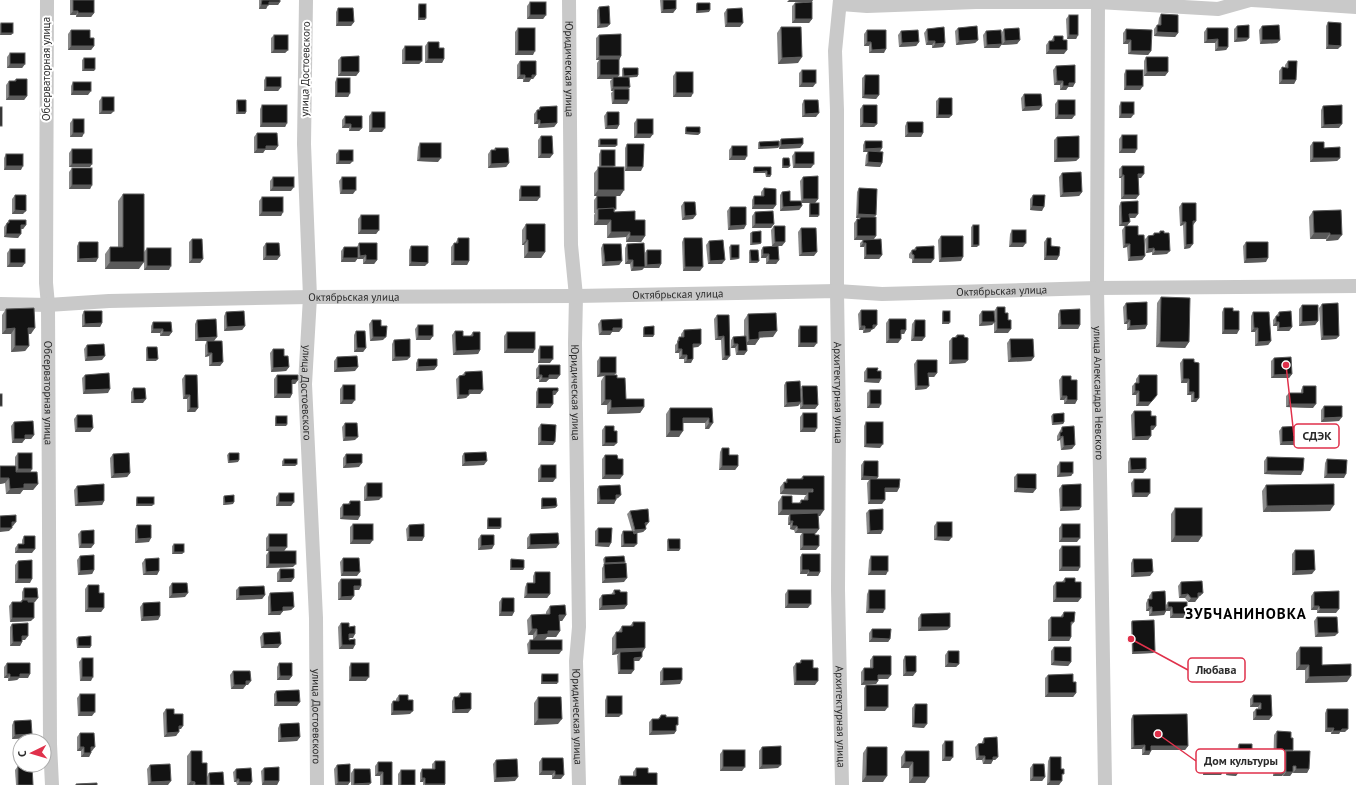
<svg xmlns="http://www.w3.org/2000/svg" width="1356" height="785" viewBox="0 0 1356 785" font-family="'PT Sans',sans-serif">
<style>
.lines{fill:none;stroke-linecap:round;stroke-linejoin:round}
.minor{stroke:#c9c9c9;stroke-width:14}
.wall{fill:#898989}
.shaded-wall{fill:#5a5a5a}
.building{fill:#131313;stroke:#5a5a5a}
.labels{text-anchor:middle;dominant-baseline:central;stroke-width:4;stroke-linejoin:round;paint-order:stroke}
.street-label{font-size:11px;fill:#2c2c2c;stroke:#fff}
.district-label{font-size:15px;font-weight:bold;letter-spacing:1px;fill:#000;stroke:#fff}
.leader{fill:none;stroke:#e0314b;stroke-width:1.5}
.callout-dot{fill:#e0314b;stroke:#fff;stroke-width:1.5}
.callout{fill:#fff;stroke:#e0314b;stroke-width:1.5}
.callout-label{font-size:12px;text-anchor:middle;font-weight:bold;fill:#2c2c2c}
</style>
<rect width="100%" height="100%" fill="#fff"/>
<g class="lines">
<!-- minor -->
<g class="minor">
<path id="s1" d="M 47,0 L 46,283 L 48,305 L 50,744 L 52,785"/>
<path id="s2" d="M 306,0 L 304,144 L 310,297 L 305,384 L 316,618 L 317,785"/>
<path id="s3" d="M 569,0 L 571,245 L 576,296 L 575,343 L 579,627 L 576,661 L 579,785"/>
<path id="s4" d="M 840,0 L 835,51 L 837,110 L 837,291 L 839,423 L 838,590 L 842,785"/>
<path id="s5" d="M 1098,0 L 1097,288 L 1105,785"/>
<polyline points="1252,0 1356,7"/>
<polyline points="841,4 867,6 976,2 1098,2 1218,9 1250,0"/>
<path id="s6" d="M 0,304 L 48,305 L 109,301 L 310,297 L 576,296 L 837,291 L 882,294 L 1097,288 L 1356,286"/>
</g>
</g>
<!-- wall -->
<g class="wall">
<polygon points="70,0 94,0 94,13 91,17 76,17 76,15 70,15"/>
<polygon points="259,0 280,0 278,5 268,5 266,9 259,9"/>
<polygon points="660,0 676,0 676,9 673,13 661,13"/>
<polygon points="530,2 546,15 543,19 527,19 527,6"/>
<polygon points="697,3 709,12 696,13 696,5"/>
<polygon points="795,3 812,19 809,23 792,23 792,6"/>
<polygon points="419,4 425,20 418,20 418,6"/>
<polygon points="599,7 610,24 607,27 597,28 597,10"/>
<polygon points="338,8 354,22 351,26 336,26 336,12"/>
<polygon points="727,9 740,27 725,27 724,13"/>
<polygon points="1161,14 1178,33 1175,37 1154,36 1154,29 1157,25 1158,25 1159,18"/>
<polygon points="1069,15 1078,35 1076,39 1067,39 1066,19"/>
<polygon points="1328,22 1338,49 1326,49 1326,26"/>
<polygon points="1,23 13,33 11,35 0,35 0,24"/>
<polygon points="1237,26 1249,38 1246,41 1234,42 1234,29"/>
<polygon points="1262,26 1280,40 1277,43 1260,44 1259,30"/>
<polygon points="781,27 798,63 778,64 777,33"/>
<polygon points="518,28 533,55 515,55 515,32"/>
<polygon points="958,28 978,40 975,43 956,45 955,31"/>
<polygon points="1207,28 1228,47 1226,50 1215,51 1215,43 1204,43 1204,32"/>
<polygon points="927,29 943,47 932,48 932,45 926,45 924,33"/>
<polygon points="1004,29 1020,40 1017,44 1002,45 1002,32"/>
<polygon points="1126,29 1151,51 1148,55 1128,54 1128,44 1123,44 1123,33"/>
<polygon points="71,30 90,38 94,46 91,50 68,50 68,34"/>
<polygon points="867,30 884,53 869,53 869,46 864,46 864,34"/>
<polygon points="901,31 919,42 916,46 899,47 898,35"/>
<polygon points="986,31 1002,44 999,48 984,48 983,35"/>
<polygon points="274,35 288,50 285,53 271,53 271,38"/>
<polygon points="599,35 621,56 619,60 619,75 618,77 622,77 622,70 623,68 638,75 637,77 629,77 628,89 629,100 627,104 612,104 611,93 613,91 611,91 610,81 612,79 597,79 597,63 599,60 596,60 596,38"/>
<polygon points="1054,36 1064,54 1046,54 1046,45 1049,41 1051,41"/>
<polygon points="428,42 444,59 442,63 425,63 425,46"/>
<polygon points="405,46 422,61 419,64 402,64 402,50"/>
<polygon points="10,53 25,64 22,68 7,68 7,57"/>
<polygon points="341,57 359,72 356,76 338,76 338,60"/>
<polygon points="1146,57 1168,72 1165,76 1144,76 1144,61"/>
<polygon points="84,58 95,69 94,71 82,71 82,60"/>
<polygon points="520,61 536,75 533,79 531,79 529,82 523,82 523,79 517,79 517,65"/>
<polygon points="1288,61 1296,80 1294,84 1279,84 1279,71 1282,67 1285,68 1285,65"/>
<polygon points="1056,66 1073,87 1068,87 1066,90 1060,90 1060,85 1054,85 1053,70"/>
<polygon points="802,70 813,87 799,87 799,73"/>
<polygon points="1126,70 1143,86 1140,90 1124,90 1124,74"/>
<polygon points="676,72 693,93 691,97 673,97 673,76"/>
<polygon points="865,75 879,95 876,99 862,98 862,78"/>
<polygon points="266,77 281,87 278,91 264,91 264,80"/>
<polygon points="337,78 350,93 348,97 335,97 335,82"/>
<polygon points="16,79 27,96 24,100 6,100 6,85 9,81 14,81"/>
<polygon points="73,82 88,95 71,95 71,86"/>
<polygon points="1024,94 1042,106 1039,110 1022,111 1021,98"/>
<polygon points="102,97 111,114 99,114 99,101"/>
<polygon points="939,98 952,115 949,118 936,118 936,101"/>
<polygon points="237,100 246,112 245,114 236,114 236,102"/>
<polygon points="804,100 816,117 802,117 802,104"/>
<polygon points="1058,100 1072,119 1055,119 1055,104"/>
<polygon points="1121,102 1131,118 1119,118 1119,106"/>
<polygon points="262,105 287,123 285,127 260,127 260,109"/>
<polygon points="863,105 877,124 874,127 860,127 860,109"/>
<polygon points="1323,106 1339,128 1321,128 1321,110"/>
<polygon points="540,107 557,123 554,127 538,128 538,124 534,124 534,114 537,110 538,110"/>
<polygon points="372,112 382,132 369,132 369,116"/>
<polygon points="607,112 619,125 617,129 605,129 604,116"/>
<polygon points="345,116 362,128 359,131 349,131 349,128 342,128 342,120"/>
<polygon points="73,119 84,133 82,137 70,137 70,123"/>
<polygon points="637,119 653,134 650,138 634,138 634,123"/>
<polygon points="907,122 923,133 921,137 905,137 905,126"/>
<polygon points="686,127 700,133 698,135 685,134 685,129"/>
<polygon points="257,133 278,146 275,150 265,150 263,153 254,153 254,137"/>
<polygon points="1122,135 1135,153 1119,153 1119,139"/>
<polygon points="541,136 550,158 538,158 538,140"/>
<polygon points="1057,137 1079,158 1076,161 1054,162 1054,140"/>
<polygon points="600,139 617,145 615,147 598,147 598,140"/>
<polygon points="781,139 803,144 800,148 779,149 779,147 778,148 758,149 758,144 759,142 779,142"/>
<polygon points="865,141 882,148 880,152 882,163 880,167 865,166 866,155 868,152 863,152 863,145"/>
<polygon points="1313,142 1340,158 1337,161 1310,162 1310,146"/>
<polygon points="420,143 438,162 417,161 418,147"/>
<polygon points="627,144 641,171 625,171 625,148"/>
<polygon points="732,146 745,160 729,160 729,150"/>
<polygon points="495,148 509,163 506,167 488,168 488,154 491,150 494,150"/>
<polygon points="72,149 92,164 90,167 69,167 69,153"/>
<polygon points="339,150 350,164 336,164 336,154"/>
<polygon points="601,150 614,167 624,190 620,196 616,196 616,209 614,212 635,220 645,236 641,242 626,242 626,237 607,238 607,225 594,225 594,215 595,213 594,213 594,200 597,196 611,196 594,196 594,173 599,167 599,154"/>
<polygon points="795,152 811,168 793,168 792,156"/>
<polygon points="6,154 21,170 4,170 4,158"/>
<polygon points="783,158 790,166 788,168 782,168 782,160"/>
<polygon points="1122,166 1141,178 1138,178 1136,199 1121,199 1121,178 1119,178 1119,169"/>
<polygon points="754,167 771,167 771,175 770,177 766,177 765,173 753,173 753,169"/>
<polygon points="72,168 92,185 90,189 69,189 69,172"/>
<polygon points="1062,173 1082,192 1079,196 1060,197 1059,177"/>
<polygon points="273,177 291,191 270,191 270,181"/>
<polygon points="342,177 353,194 340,194 339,181"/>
<polygon points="803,177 818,199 815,203 818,217 809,217 809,205 810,203 802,203 802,206 799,210 780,211 780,195 782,192 790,201 801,201 800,181"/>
<polygon points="521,186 540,197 537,201 519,201 519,190"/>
<polygon points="764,188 776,205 773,209 752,209 752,200 754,196 761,196 761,192"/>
<polygon points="859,188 876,215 874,217 876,236 874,239 882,255 879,259 864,259 864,247 860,247 860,243 863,240 854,240 854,223 857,219 859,219 860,218 856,218 857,192"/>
<polygon points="123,194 139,269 105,269 105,254 110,247 118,247 118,201"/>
<polygon points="15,195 23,214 12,214 12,199"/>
<polygon points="1033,195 1042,211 1030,210 1030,199"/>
<polygon points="262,197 283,212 281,216 259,216 259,201"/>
<polygon points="684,202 693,219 682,220 681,206"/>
<polygon points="1121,202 1138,214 1135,218 1130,218 1127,226 1138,235 1145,256 1142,260 1128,261 1127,247 1123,248 1122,230 1125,226 1119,226 1119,206"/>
<polygon points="1182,203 1196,221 1193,225 1190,248 1184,249 1183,225 1180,226 1179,207"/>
<polygon points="730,207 744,229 728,230 727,211"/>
<polygon points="1313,211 1338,240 1326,241 1326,239 1310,239 1309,217"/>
<polygon points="755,212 774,224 771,228 752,228 752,216"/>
<polygon points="361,215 379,230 376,234 358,234 358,219"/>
<polygon points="9,220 26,225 23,229 21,229 18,238 4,237 4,227"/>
<polygon points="526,224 545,252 541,258 524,258 524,245 522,245 522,230"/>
<polygon points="973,225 977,247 971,247 971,227"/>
<polygon points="774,226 782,246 772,246 771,230"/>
<polygon points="801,228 814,256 799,256 798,232"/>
<polygon points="1012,230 1023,247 1009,247 1010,234"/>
<polygon points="1160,231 1167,254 1152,255 1152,252 1146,253 1145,239 1148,236 1153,235 1154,233 1159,233"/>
<polygon points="752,232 761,243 760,244 750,245 750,233"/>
<polygon points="941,236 961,261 939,262 938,240"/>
<polygon points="458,238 469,261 467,265 451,265 451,247 454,243 456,243 456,242"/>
<polygon points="684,238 700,271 683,271 682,242"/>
<polygon points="1047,238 1051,246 1057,260 1044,260 1044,242"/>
<polygon points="192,239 203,259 200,263 189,263 189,242"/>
<polygon points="709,241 722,264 708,264 706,245"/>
<polygon points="79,242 96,262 77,262 77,246"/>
<polygon points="1246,242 1266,262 1244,263 1243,246"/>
<polygon points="266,243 280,256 277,260 263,260 263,247"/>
<polygon points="359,243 377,260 374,264 363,264 363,259 357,259 355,262 341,262 341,251 344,247 357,247"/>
<polygon points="603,244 622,261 619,265 602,266 601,248"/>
<polygon points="627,244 644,254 647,250 661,264 659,268 644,268 644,267 642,270 631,271 630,264 625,264 625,248"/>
<polygon points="731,245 739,258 738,259 730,260 729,247"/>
<polygon points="411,246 425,266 409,266 409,250"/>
<polygon points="763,247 779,260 776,264 766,264 766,258 761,258 761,250"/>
<polygon points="916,247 931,263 912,263 912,259 909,258 909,254 912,250 913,250"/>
<polygon points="147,248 169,270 144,270 144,252"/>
<polygon points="10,249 25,263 22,267 7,267 7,253"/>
<polygon points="750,250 759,261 757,263 749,263 749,252"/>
<polygon points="1161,297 1189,342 1185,348 1156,347 1157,303"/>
<polygon points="1126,303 1147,325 1145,329 1127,330 1127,324 1124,324 1123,307"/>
<polygon points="1322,304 1339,336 1336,339 1321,340 1319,308"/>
<polygon points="1302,305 1318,321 1315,325 1299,326 1299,309"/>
<polygon points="997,307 1005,313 1008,333 994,333 994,322 992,325 979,326 979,315 982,311 994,311"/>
<polygon points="1224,308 1233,311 1237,334 1222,334 1222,312"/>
<polygon points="6,309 31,334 28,334 29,346 25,351 11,352 11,334 2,334 2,315"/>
<polygon points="861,310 874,329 872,329 870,332 863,333 863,330 859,330 858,314"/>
<polygon points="1060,310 1080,325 1078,329 1058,329 1058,314"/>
<polygon points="84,311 102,323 100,327 82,327 82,315"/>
<polygon points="943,311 949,324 942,324 942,313"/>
<polygon points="226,312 245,326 242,330 224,331 224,316"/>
<polygon points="1253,312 1271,341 1268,345 1255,346 1255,332 1251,332 1251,316"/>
<polygon points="1279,312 1292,327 1289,331 1277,331 1277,326 1273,326 1273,320"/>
<polygon points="748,314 773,337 759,337 759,339 755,345 746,345 747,351 744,355 736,355 735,348 731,348 731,340 733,337 744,336 744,320"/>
<polygon points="717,315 729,315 727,360 722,360 721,340 715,340 714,319"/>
<polygon points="889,319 906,330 904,334 901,334 898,343 886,343 886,323"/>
<polygon points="197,320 214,341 223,362 220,366 209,366 209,356 205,357 205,345 207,341 195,341 195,324"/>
<polygon points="372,320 381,326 383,340 370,341 369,324"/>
<polygon points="601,320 622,328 619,332 612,332 610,335 599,335 598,324"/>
<polygon points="915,320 922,341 911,341 912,324"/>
<polygon points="153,322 172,332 169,336 160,336 160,333 151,333 151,326"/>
<polygon points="418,325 433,336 430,340 416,340 415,329"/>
<polygon points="800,326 814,347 798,347 798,330"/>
<polygon points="644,327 653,337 643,337 643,329"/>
<polygon points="684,330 701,344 698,347 693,347 691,363 684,363 684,359 679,359 679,353 675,353 675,345 677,343 677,341 679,337 681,337 681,334"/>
<polygon points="356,331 366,348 363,352 354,352 354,335"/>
<polygon points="455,331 463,336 470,336 473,332 480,350 478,354 453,355 452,335"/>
<polygon points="507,332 535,349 533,353 504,353 504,336"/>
<polygon points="957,335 968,360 965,363 949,364 949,341 952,338 955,337"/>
<polygon points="1010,339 1034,357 1031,361 1008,362 1007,343"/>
<polygon points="394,340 410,357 407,360 392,361 392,344"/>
<polygon points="87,345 102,360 85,361 84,349"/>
<polygon points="540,346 550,363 538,363 538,350"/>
<polygon points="147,347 156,361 146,361 146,349"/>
<polygon points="273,349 289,367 286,371 271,372 270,353"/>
<polygon points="337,357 355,371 334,372 334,361"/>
<polygon points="600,357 616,373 614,375 617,378 626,399 644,407 640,413 607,414 607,405 601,405 601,381 604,376 597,377 597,361"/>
<polygon points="1274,358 1292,374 1289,378 1271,378 1271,361"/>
<polygon points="418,359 437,366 434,370 416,371 416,363"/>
<polygon points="1183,359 1199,398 1196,402 1191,402 1191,395 1187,395 1187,383 1181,383 1180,363"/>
<polygon points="917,360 937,373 934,377 928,377 929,386 926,389 915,390 914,364"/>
<polygon points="539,365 557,379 549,379 546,382 539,382 539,379 536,379 536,369"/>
<polygon points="867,368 879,383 864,382 864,372"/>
<polygon points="465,372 483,390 480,394 469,394 466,398 457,399 456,379 459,376 462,375"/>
<polygon points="85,375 108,393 83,394 82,378"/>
<polygon points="185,375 198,408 195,412 187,412 187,399 183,399 182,379"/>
<polygon points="277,375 298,380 295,384 292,384 292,394 290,398 274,398 274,379"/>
<polygon points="1139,375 1157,395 1148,406 1136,406 1136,395 1132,395 1132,386 1135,383 1136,383 1136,379"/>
<polygon points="1062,376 1071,380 1077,400 1075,404 1064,404 1064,400 1060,400 1059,380"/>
<polygon points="786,382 801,389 802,386 818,405 815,409 800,409 800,404 798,406 784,407 784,385"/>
<polygon points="343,385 352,404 340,404 340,389"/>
<polygon points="1303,386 1313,408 1286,407 1286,396 1289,393 1301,393 1301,390"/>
<polygon points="133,388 143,403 131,403 131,392"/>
<polygon points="538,388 558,391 555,395 553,395 553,404 550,408 536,408 536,392"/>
<polygon points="870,390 881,404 879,408 867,408 867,393"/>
<polygon points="1324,406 1339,421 1321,422 1321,410"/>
<polygon points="670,408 712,408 709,429 705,429 705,423 683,423 679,437 666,437 666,414"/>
<polygon points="1134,411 1151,416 1156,426 1153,430 1151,430 1148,440 1132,440 1131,415"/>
<polygon points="803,413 815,432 800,432 800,417"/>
<polygon points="1053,414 1064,422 1063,424 1052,425 1051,416"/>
<polygon points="77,415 93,428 90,432 75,432 74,419"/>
<polygon points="276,416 287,424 286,426 275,426 275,418"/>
<polygon points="14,422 34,435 31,439 25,439 22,443 12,443 11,426"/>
<polygon points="866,422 880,448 864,447 864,426"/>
<polygon points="345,423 355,440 343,441 342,427"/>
<polygon points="541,424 553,445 538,445 538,428"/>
<polygon points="605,426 614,431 614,446 602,446 602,430"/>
<polygon points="1062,427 1072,449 1061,450 1060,440 1057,441 1057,436"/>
<polygon points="1282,427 1302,441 1300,445 1280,445 1279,431"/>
<polygon points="722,448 738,466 735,470 719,470 720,452"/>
<polygon points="18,453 38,484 33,490 23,490 20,494 6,494 5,483 0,484 0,466 15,466 15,457"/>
<polygon points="229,453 238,462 228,463 227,455"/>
<polygon points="464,453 484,465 462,466 462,456"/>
<polygon points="113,454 130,473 127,477 111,478 110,458"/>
<polygon points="346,454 359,467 343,468 343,458"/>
<polygon points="605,455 618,459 620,479 602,479 602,459"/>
<polygon points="1267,457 1301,475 1264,474 1264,461"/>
<polygon points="1130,458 1146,469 1143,473 1128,473 1128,462"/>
<polygon points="284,459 297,464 295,466 282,466 282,461"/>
<polygon points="1327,459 1344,478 1324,478 1325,463"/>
<polygon points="864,461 878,477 876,479 899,488 897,492 885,492 882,504 868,504 867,483 869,480 861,480 861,465"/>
<polygon points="1060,462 1073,473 1071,476 1057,477 1057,466"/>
<polygon points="541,465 553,482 538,482 538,469"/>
<polygon points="1017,474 1033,493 1014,492 1014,477"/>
<polygon points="803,476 824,476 820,516 818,516 819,529 816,533 815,533 816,550 800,550 800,536 802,533 795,533 794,530 790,529 790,525 788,525 788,518 789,515 778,515 778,502 782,496 792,503 799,503 801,500 804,500 804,498 806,495 780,494 780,487 784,482 785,482 787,479 800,479"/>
<polygon points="1134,479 1150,493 1147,497 1132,497 1131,483"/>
<polygon points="367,483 379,500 364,501 364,487"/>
<polygon points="1062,485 1081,507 1079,510 1060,511 1059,489"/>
<polygon points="1266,485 1330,511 1263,512 1262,491"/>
<polygon points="77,486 104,501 102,505 75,506 74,490"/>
<polygon points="599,486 621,495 618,498 616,499 614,504 597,504 597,489"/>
<polygon points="279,493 294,502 291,506 276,506 276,497"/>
<polygon points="224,496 233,504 223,505 223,498"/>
<polygon points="137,497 152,506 136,506 136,499"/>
<polygon points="542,498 557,506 555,508 541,509 541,500"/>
<polygon points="350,501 358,520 340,519 340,508 343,504 348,504"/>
<polygon points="1175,508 1202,536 1198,542 1171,542 1171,514"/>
<polygon points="869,510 881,534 867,534 866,513"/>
<polygon points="630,511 646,526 646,529 643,532 635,533 634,547 621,547 621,535 623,531 632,531 627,514"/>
<polygon points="488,518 500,529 487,529 487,520"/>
<polygon points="937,522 949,541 934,540 934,526"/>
<polygon points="353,524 370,544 350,544 350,527"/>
<polygon points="1062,524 1077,542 1059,542 1059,528"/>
<polygon points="137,525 149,542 135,543 135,529"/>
<polygon points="409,525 424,537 422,541 407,541 406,529"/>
<polygon points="598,528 609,547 595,546 595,531"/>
<polygon points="81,531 94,544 91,548 79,548 78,534"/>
<polygon points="269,534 287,547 284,551 293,567 266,568 266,555 269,551 266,551 266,538"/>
<polygon points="530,534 559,544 556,548 527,549 527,538"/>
<polygon points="481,535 492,549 478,550 478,539"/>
<polygon points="24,536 32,553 15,553 15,548 18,544 22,544 22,540"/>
<polygon points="668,539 679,551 667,551 667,541"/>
<polygon points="174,544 184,552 182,554 172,554 172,546"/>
<polygon points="1062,546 1080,567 1078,571 1059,571 1059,550"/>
<polygon points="1295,550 1312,574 1292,575 1292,554"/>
<polygon points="802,554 820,572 818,576 807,576 807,574 800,574 800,557"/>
<polygon points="80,556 94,570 92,574 78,575 77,560"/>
<polygon points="871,556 886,575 868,575 869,560"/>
<polygon points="605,557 624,564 624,582 602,583 602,568 604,565 603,559"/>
<polygon points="343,558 357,576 341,576 340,562"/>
<polygon points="145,559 159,571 157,575 143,575 142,563"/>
<polygon points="511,559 524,568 523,570 510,570 510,561"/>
<polygon points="1133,559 1150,576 1131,577 1131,563"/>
<polygon points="18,561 30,583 15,583 15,565"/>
<polygon points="280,569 294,578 291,582 277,582 277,573"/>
<polygon points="535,572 550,594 547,598 524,598 525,587 527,583 533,583 533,576"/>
<polygon points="1065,578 1075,582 1078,602 1053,602 1053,586 1056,582 1062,582"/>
<polygon points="341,579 361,586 359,590 354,590 351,600 338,600 338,583"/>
<polygon points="1181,582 1203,593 1200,596 1198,597 1195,602 1188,602 1185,598 1179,598 1178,586"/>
<polygon points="172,583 185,597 169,598 169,587"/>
<polygon points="88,585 99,593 104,608 101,612 85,612 85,589"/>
<polygon points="239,587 265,595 262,599 236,600 236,590"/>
<polygon points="24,588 35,602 28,602 31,621 10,622 9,606 12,602 20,602 22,600 22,592"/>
<polygon points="614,590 620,592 627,605 624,609 599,610 599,599 602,595 611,595"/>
<polygon points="788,590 808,608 785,608 785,594"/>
<polygon points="869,590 883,613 866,613 867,594"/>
<polygon points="1152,592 1166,605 1168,602 1184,618 1170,618 1170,611 1166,611 1164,615 1149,616 1149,611 1146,611 1146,603 1148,599 1149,599 1149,596"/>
<polygon points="1314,592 1336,613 1317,613 1317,610 1311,610 1311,596"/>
<polygon points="270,593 294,607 291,610 283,611 280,615 268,615 268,597"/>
<polygon points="502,598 514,612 512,616 499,616 499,602"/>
<polygon points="143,603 160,616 158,620 141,621 140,607"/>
<polygon points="550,606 566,615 562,621 560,621 560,631 556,637 547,637 545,640 562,650 559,654 528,654 527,644 530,640 533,640 533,635 528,635 527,620 531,615 546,614 546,612"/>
<polygon points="1064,612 1074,622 1071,626 1071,637 1069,641 1048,641 1048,620 1051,617 1061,617 1061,616"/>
<polygon points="921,614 950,627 947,630 918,631 918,618"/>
<polygon points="1317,617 1335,636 1315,637 1314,621"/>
<polygon points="1132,621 1155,651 1153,653 1132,654 1131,623"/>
<polygon points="633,622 645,648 642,653 639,661 634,661 634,670 631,674 618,674 617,656 618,654 612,655 612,638 616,632 618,632 622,626 630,626"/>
<polygon points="341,623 349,627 353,638 349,638 349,640 353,649 339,649 338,627"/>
<polygon points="12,624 25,640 22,640 22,642 20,646 10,646 10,627"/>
<polygon points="872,629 890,639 888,642 869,642 869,633"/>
<polygon points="263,633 278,648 261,648 260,637"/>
<polygon points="78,637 90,648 77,648 76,639"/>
<polygon points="1054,647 1071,662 1068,666 1051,665 1051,651"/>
<polygon points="1300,647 1322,665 1347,682 1305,683 1305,670 1296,670 1296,653"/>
<polygon points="948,651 959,664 956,667 945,667 945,655"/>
<polygon points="873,656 888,679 878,679 878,681 876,684 861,685 861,672 864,668 870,668 870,660"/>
<polygon points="905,656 913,676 903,676 903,660"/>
<polygon points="82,658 91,681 80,681 79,662"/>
<polygon points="801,660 813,668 815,685 794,685 793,667 796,663 799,663"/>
<polygon points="7,663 28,678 19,678 17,680 8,681 8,678 4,678 4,667"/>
<polygon points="279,663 292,676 289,680 277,680 277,667"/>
<polygon points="351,663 366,681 349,681 349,667"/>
<polygon points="663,668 680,684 660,685 660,672"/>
<polygon points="233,671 248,685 246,685 243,689 231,689 230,675"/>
<polygon points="542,674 557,684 541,684 541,676"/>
<polygon points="1048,675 1073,682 1076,693 1073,697 1045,697 1045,678"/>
<polygon points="866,685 885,711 864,711 864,688"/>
<polygon points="276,691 297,706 274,706 274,694"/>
<polygon points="460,693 468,713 452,713 452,701 454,697 457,697"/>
<polygon points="80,694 92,716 78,716 77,698"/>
<polygon points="399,695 408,700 410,714 391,715 391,704 393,701 396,701 396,699"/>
<polygon points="1253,695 1271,695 1272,716 1269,720 1253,720 1253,712 1256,709 1258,709 1258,707 1250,707 1250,699"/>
<polygon points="607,696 619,717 605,717 605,700"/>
<polygon points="538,697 558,724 534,725 534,703"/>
<polygon points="915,704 924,728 912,727 912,708"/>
<polygon points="166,709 174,714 181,729 179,729 176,736 164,737 163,713"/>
<polygon points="1327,709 1345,732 1340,732 1339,734 1331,734 1331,732 1325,732 1325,713"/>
<polygon points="661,715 666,717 676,728 676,731 674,734 649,735 649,722 652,719 658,719"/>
<polygon points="1133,715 1188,746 1185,750 1151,750 1149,755 1142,755 1142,749 1131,749 1131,719"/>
<polygon points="14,721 32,734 29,738 12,739 12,725"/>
<polygon points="280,724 300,737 297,741 278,742 278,728"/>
<polygon points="1277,731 1291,738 1293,751 1309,769 1307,773 1293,773 1293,770 1290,776 1283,776 1283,775 1282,776 1273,776 1274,735"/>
<polygon points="80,733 92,751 91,751 91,753 89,757 81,757 81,751 77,751 77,737"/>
<polygon points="984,738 998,757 995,760 993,760 991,764 983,764 982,760 976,760 975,747 978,744 982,743 982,742"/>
<polygon points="945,741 953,757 950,761 942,761 942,745"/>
<polygon points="1239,744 1252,753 1258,763 1253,773 1243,773 1243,757 1245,755 1240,755 1236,776 1226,775 1226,755 1229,751 1237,752 1238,746"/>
<polygon points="762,747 778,768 759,769 759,751"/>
<polygon points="867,747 883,782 862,782 863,753"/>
<polygon points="723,750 742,771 720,771 720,754"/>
<polygon points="1206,750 1223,771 1221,775 1203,775 1203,754"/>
<polygon points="191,751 202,763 207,785 187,785 187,756"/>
<polygon points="905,751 929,751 925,783 909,783 909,768 901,768 901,757"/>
<polygon points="1050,757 1062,778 1059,785 1047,785 1048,761"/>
<polygon points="542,758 563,758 561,779 552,779 552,775 539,775 539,762"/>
<polygon points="496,760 515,781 494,782 493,764"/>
<polygon points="435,761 445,784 445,785 423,785 423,782 420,782 420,773 422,769 432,769 432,764"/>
<polygon points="378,762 392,785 380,785 380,776 375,776 375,766"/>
<polygon points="1033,764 1045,777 1042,781 1030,781 1030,768"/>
<polygon points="150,765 168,785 148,785 147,769"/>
<polygon points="337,765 348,785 335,785 334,769"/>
<polygon points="18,766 33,785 16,785 15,770"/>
<polygon points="264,768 279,781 277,785 262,785 261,771"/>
<polygon points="636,768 648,773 657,785 618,785 618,780 620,776 633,776 633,772"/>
<polygon points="236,769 250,785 237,785 236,782 234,782 233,772"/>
<polygon points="354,769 369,785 351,785 351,773"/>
<polygon points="401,770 415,785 398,785 398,774"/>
<polygon points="209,773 224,785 207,785 207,777"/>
</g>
<!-- shaded-wall -->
<g class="shaded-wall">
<polygon points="789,0 813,0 812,2 787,2"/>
<polygon points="269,2 280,2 278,5 268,5 266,9 259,9 261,5"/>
<polygon points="676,9 673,13 661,13 663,10"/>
<polygon points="710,10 709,12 696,13 697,11"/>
<polygon points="73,11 78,11 76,15 70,15"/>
<polygon points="78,13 94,13 91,17 76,17"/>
<polygon points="530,15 546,15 543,19 527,19"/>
<polygon points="419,18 426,18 425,20 418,20"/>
<polygon points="795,19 812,19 809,23 792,23"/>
<polygon points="338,22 354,22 351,26 336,26"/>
<polygon points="727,23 743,23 740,27 725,27"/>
<polygon points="600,24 610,24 607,27 597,28"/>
<polygon points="1157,32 1178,33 1175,37 1154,36"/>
<polygon points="1,33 13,33 11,35 0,35"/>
<polygon points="1069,35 1078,35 1076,39 1067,39"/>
<polygon points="1237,38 1249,38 1246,41 1234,42"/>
<polygon points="1218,39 1215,43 1204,43 1207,40"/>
<polygon points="978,40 975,43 956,45 959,41"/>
<polygon points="1020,40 1017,44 1002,45 1005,41"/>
<polygon points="1126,40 1131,40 1128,44 1123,44"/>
<polygon points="1262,40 1280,40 1277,43 1260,44"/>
<polygon points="928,41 935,41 932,45 926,45"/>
<polygon points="867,42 871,42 869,46 864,46"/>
<polygon points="919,42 916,46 899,47 902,43"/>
<polygon points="945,43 943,47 932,48 935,44"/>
<polygon points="1002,44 999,48 984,48 987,45"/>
<polygon points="1328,45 1341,46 1338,49 1326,49"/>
<polygon points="71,46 94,46 91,50 68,50"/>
<polygon points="1218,47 1228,47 1226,50 1215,51"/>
<polygon points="886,49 884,53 869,53 872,50"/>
<polygon points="274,50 288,50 285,53 271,53"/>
<polygon points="1049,50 1067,50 1064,54 1046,54"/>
<polygon points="518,51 535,51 533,55 515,55"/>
<polygon points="1131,51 1151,51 1148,55 1128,54"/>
<polygon points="599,56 621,56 619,60 596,60"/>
<polygon points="802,57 798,63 778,64 782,58"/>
<polygon points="428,59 444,59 442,63 425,63"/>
<polygon points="405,61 422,61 419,64 402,64"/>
<polygon points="10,64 25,64 22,68 7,68"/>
<polygon points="84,69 95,69 94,71 82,71"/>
<polygon points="341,72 359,72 356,76 338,76"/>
<polygon points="1147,72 1168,72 1165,76 1144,76"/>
<polygon points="520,75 525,75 523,79 517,79"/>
<polygon points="532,75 536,75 533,79 531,79 529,82 523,82 525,78"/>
<polygon points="600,75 619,75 616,79 613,77 612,79 597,79"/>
<polygon points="638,75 637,77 622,78 624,76"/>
<polygon points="1282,80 1296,80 1294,84 1279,84"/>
<polygon points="1057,81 1063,81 1060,85 1054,85"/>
<polygon points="802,83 816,83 813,87 799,87"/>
<polygon points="1069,83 1075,83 1073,87 1068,87 1066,90 1060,90 1063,86"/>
<polygon points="1126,86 1143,86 1140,90 1124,90"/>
<polygon points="266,87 281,87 278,91 264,91"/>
<polygon points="613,87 630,87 627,90 614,89 613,91 611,91"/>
<polygon points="73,91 91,91 88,95 71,95"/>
<polygon points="337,93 350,93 348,97 335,97"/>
<polygon points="676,93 693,93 691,97 673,97"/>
<polygon points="864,95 879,95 876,99 862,98"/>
<polygon points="9,96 27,96 24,100 6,100"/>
<polygon points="614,100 629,100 627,104 612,104"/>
<polygon points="1042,106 1039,110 1022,111 1025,107"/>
<polygon points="102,111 114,111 111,114 99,114"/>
<polygon points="238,112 246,112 245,114 236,114"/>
<polygon points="819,113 816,117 802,117 805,114"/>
<polygon points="1121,114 1134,114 1131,118 1119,118"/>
<polygon points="938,115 952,115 949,118 936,118"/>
<polygon points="1058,115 1075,115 1072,119 1055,119"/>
<polygon points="537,120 540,120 538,124 534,124"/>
<polygon points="262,123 287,123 285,127 260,127"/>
<polygon points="557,123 554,127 538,128 540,124"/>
<polygon points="863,123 877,124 874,127 860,127"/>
<polygon points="345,124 351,124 349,128 342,128"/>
<polygon points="1342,124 1339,128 1321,128 1324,125"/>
<polygon points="619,125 617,129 605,129 607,126"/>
<polygon points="351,128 362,128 359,131 349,131"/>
<polygon points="372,128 385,128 382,132 369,132"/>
<polygon points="686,132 700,133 698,135 685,134"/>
<polygon points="73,133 84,133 82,137 70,137"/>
<polygon points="908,133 923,133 921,137 905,137"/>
<polygon points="637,134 653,134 650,138 634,138"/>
<polygon points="803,144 800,148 779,149 781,145"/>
<polygon points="600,145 617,145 615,147 598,147"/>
<polygon points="266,146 278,146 275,150 265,150 263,153 254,153 257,149"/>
<polygon points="779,146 778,148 758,149 760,147"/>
<polygon points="882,148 879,152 863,152 865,149"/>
<polygon points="1122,149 1137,149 1135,153 1119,153"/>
<polygon points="541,154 553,154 550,158 538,158"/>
<polygon points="732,156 747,156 745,160 729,160"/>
<polygon points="420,158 441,158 438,162 417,161"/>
<polygon points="1057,158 1079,158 1076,161 1054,162"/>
<polygon points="1313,158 1340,158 1337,161 1310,162"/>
<polygon points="339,161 353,161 350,164 336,164"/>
<polygon points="868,162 882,163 880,167 865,166"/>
<polygon points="509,163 506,167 488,168 491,164"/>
<polygon points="72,164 92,164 90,167 69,167"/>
<polygon points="795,164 814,164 811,168 793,168"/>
<polygon points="6,166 23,166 21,170 4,170"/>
<polygon points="783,166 790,166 788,168 782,168"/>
<polygon points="627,167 643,167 641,171 625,171"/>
<polygon points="767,171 765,173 753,173 754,172"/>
<polygon points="1138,174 1144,174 1141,178 1135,178"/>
<polygon points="767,175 771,175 770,177 766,177"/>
<polygon points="1122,175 1124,175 1121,178 1119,178"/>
<polygon points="72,185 92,185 90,189 69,189"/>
<polygon points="273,187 294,187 291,191 270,191"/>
<polygon points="342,190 356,190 353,194 340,194"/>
<polygon points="598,190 624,190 620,196 594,196"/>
<polygon points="1082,192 1079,196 1060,197 1063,193"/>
<polygon points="1124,195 1139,195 1136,199 1121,199"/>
<polygon points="521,197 540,197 537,201 519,201"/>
<polygon points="803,199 818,199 815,203 801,203"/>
<polygon points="754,205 776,205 773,209 752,209"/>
<polygon points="802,206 799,210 780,211 783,207"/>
<polygon points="1032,206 1044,207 1042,211 1030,210"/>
<polygon points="15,210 26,211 23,214 12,214"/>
<polygon points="262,212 283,212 281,216 259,216"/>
<polygon points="858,214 876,215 873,218 856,218"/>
<polygon points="1129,214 1138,214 1135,218 1127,218"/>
<polygon points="696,215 693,219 682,220 685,216"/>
<polygon points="810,215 819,215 818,217 809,217"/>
<polygon points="598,220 611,220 607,225 594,225"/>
<polygon points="1193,221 1196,221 1193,225 1190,225"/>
<polygon points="1130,222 1127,226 1119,226 1122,223"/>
<polygon points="1182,222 1186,222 1183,225 1180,226"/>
<polygon points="755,224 774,224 771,228 752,228"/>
<polygon points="21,225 26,225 23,229 18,229"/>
<polygon points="746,225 744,229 728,230 730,226"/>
<polygon points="361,230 379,230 376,234 358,234"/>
<polygon points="611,232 630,232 626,237 607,238"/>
<polygon points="1314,233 1330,233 1326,239 1310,239"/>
<polygon points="6,234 21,234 18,238 4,237"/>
<polygon points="1330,235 1342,235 1338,240 1326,241"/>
<polygon points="630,236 645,236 641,242 626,242"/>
<polygon points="857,236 876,236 873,240 854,240"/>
<polygon points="526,240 528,240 524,245 522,245"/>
<polygon points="775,242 785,242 782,246 772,246"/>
<polygon points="752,243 761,243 760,244 750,245"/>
<polygon points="863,243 866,243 864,247 860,247"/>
<polygon points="1012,243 1026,243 1023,247 1009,247"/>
<polygon points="1125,244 1130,244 1127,247 1123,248"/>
<polygon points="1193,244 1190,248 1184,249 1186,245"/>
<polygon points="973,245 979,245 977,247 971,247"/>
<polygon points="1154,248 1152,252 1146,253 1148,249"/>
<polygon points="1155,251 1170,251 1167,254 1152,255"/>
<polygon points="528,252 545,252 541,258 524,258"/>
<polygon points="817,252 814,256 799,256 802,253"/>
<polygon points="763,254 769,254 766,258 761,258"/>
<polygon points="366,255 363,259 357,259 360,256"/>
<polygon points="866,255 882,255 879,259 864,259"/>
<polygon points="266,256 280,256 277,260 263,260"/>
<polygon points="1046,256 1059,256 1057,260 1044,260"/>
<polygon points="1145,256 1142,260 1128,261 1130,257"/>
<polygon points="963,257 961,261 939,262 941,258"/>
<polygon points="98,258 96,262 77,262 79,259"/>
<polygon points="343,258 358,258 355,262 341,262"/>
<polygon points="731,258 739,258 738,259 730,260"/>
<polygon points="1268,258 1266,262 1244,263 1246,259"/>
<polygon points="192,259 203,259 200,263 189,263"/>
<polygon points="914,259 934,259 931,263 912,263"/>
<polygon points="366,260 377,260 374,264 363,264"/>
<polygon points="628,260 633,260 630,264 625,264"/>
<polygon points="725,260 722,264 708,264 710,261"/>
<polygon points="769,260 779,260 776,264 766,264"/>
<polygon points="454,261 469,261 467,265 451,265"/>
<polygon points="622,261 619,265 602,266 605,262"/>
<polygon points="751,261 759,261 757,263 749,263"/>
<polygon points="110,262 144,262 139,269 105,269"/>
<polygon points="411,262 428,263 425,266 409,266"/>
<polygon points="10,263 25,263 22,267 7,267"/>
<polygon points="661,264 659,268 644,268 647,265"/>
<polygon points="147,266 171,266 169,270 144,270"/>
<polygon points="633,267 645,267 642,270 631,271"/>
<polygon points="685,267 703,267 700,271 683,271"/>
<polygon points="1127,320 1130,320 1127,324 1124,324"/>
<polygon points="1318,321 1315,325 1299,326 1302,322"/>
<polygon points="943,322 950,322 949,324 942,324"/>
<polygon points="982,322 995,322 992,325 979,326"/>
<polygon points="1276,322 1279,322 1277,326 1273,326"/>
<polygon points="102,323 100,327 82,327 85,324"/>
<polygon points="873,325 877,325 874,329 872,329 870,332 863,333 865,329"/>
<polygon points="1061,325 1080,325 1078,329 1058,329"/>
<polygon points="1147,325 1145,329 1127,330 1130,326"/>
<polygon points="245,326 242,330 224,331 227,327"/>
<polygon points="861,326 865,326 863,330 859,330"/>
<polygon points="1292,327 1289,331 1277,331 1279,328"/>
<polygon points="15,328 11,334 2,334 6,329"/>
<polygon points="28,328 35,328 31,334 24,334"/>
<polygon points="613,328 622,328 619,332 612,332 610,335 599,335 602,331"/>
<polygon points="1254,328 1258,328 1255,332 1251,332"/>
<polygon points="153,329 163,329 160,333 151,333"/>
<polygon points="997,329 1011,329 1008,333 994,333"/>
<polygon points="901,330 906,330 904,334 898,334"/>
<polygon points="1224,330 1239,330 1237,334 1222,334"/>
<polygon points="777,331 773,337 755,338 759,332"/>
<polygon points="163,332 172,332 169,336 160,336"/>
<polygon points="644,335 654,335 653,337 643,337"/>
<polygon points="418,336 433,336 430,340 416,340"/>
<polygon points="724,336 721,340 715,340 718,337"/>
<polygon points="1323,336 1339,336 1336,339 1321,340"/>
<polygon points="217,337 214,341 195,341 198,338"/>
<polygon points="373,337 386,337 383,340 370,341"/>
<polygon points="914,337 925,337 922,341 911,341"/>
<polygon points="759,339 755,345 745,345 749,340"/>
<polygon points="889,339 901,339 898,343 886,343"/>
<polygon points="1271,341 1268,345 1255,346 1258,342"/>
<polygon points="1160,342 1189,342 1185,348 1156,347"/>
<polygon points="800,343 817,343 814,347 798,347"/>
<polygon points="693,344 701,344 698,347 690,348"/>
<polygon points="734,344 738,344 735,348 731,348"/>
<polygon points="15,346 29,346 25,351 11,352"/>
<polygon points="357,348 366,348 363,352 354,352"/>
<polygon points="507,349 535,349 533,353 504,353"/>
<polygon points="678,349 682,349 679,353 675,353"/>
<polygon points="480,350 478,354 453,355 456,351"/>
<polygon points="738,351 747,351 744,355 736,355"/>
<polygon points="208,353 212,353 209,356 205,357"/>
<polygon points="682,355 687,355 684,359 679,359"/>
<polygon points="105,356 102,360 85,361 87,357"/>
<polygon points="725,356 730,356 727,360 722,360"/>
<polygon points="395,357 410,357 407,360 392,361"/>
<polygon points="1034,357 1031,361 1008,362 1011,358"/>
<polygon points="148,359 158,359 156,361 146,361"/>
<polygon points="540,359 553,359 550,363 538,363"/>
<polygon points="693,359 691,363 684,363 687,360"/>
<polygon points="952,360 968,360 965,363 949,364"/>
<polygon points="223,362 220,366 209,366 212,363"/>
<polygon points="437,366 434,370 416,371 418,367"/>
<polygon points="289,367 286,371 271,372 273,368"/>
<polygon points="358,367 355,371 334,372 337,368"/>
<polygon points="600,373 616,373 613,376 605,375 604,376 597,377"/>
<polygon points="928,373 937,373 934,377 926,377"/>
<polygon points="1292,374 1289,378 1271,378 1274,375"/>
<polygon points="539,375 542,375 539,379 536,379"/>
<polygon points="549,375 560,375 557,379 549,379 546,382 539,382 542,378"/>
<polygon points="867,379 881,379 879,383 864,382"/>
<polygon points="1183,379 1189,379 1187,383 1181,383"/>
<polygon points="292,380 298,380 295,384 290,384"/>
<polygon points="917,386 929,386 926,389 915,390"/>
<polygon points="110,389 108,393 83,394 85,390"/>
<polygon points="469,390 483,390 480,394 466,394"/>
<polygon points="553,391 558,391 555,395 550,395"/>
<polygon points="1135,391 1139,391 1136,395 1132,395"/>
<polygon points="1189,392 1194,392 1191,395 1187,395"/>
<polygon points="277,394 292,394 290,398 274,398"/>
<polygon points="185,395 190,395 187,399 183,399"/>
<polygon points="459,395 469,395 466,398 457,399"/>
<polygon points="1157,395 1148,406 1136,406 1139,402"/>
<polygon points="1062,396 1067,396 1064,400 1060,400"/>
<polygon points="1199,398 1196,402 1191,402 1194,399"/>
<polygon points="146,399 143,403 131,403 134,400"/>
<polygon points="343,400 355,400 352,404 340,404"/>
<polygon points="605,400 611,400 607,405 601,405"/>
<polygon points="1067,400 1077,400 1075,404 1064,404"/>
<polygon points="801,402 798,406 784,407 787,403"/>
<polygon points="538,404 553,404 550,408 536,408"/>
<polygon points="870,404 881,404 879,408 867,408"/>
<polygon points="1289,404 1316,404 1313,408 1286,407"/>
<polygon points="803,405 818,405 815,409 800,409"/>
<polygon points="644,407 640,413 607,414 611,408"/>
<polygon points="190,408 198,408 195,412 187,412"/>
<polygon points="1342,417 1339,421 1321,422 1324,418"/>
<polygon points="683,418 709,418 705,423 679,423"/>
<polygon points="1064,422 1063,424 1052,425 1053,423"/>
<polygon points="709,423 713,423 709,429 705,429"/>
<polygon points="276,424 287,424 286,426 275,426"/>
<polygon points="1151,426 1156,426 1153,430 1148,430"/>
<polygon points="77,428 93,428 90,432 75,432"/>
<polygon points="803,428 817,428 815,432 800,432"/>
<polygon points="670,431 683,431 679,437 666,437"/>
<polygon points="25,435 34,435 31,439 25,439 22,443 12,443 14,439"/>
<polygon points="1063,436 1060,440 1057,441 1060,437"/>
<polygon points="1151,436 1148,440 1132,440 1135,437"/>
<polygon points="345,437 358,437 355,440 343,441"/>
<polygon points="541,441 555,442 553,445 538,445"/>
<polygon points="1302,441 1300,445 1280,445 1282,442"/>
<polygon points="605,443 617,443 614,446 602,446"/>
<polygon points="866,444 883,444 880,448 864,447"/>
<polygon points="1075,445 1072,449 1061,450 1064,446"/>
<polygon points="239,460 238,462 228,463 229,461"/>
<polygon points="487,461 484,465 462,466 465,462"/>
<polygon points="362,463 359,467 343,468 346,464"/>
<polygon points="284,464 297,464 295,466 282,466"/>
<polygon points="722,466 738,466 735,470 719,470"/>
<polygon points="18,469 32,469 30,473 15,473"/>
<polygon points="1146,469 1143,473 1128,473 1131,470"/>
<polygon points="1267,471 1303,471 1301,475 1264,474"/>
<polygon points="130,473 127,477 111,478 114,474"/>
<polygon points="1060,473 1073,473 1071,476 1057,477"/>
<polygon points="1327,474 1346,474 1344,478 1324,478"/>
<polygon points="605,475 623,475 620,479 602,479"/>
<polygon points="863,476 878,477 875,481 870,479 869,480 861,480"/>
<polygon points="0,478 9,478 5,483 0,484"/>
<polygon points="541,478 556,478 553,482 538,482"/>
<polygon points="24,484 38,484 33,490 23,490 20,494 6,494 10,489"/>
<polygon points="885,488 899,488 897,492 882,492"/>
<polygon points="1017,488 1036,489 1033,493 1014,492"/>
<polygon points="784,489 813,489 809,495 808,492 806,495 780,494"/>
<polygon points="1134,493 1150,493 1147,497 1132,497"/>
<polygon points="616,495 621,495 618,498 614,499"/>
<polygon points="367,497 382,497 379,500 364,501"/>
<polygon points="600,500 616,500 614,504 597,504"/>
<polygon points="870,500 885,500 882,504 868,504"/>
<polygon points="104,501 102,505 75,506 78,503"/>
<polygon points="234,502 233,504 223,505 225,503"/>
<polygon points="279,502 294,502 291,506 276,506"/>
<polygon points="137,504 154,504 152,506 136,506"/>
<polygon points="1334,505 1330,511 1263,512 1267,506"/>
<polygon points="557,506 555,508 541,509 542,507"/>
<polygon points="1062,507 1081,507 1079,510 1060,511"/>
<polygon points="782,510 824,510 820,516 790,515 790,514 789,515 778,515"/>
<polygon points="343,516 360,516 358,520 340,519"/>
<polygon points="790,521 793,521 790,525 788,525"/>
<polygon points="12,522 16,522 13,526 9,526"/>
<polygon points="649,522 646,526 643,527 645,523"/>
<polygon points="792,526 797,526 794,530 790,529"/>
<polygon points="488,527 501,527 500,529 487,529"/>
<polygon points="0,528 12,528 9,531 0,532"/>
<polygon points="646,529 643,532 632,534 635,530"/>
<polygon points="798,529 819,529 816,533 795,533"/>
<polygon points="883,530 881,534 867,534 870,531"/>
<polygon points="1175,536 1202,536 1198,542 1171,542"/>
<polygon points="409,537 424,537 422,541 407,541"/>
<polygon points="937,537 952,537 949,541 934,540"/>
<polygon points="151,538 149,542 135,543 138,539"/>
<polygon points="1062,538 1080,538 1077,542 1059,542"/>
<polygon points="353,540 373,540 370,544 350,544"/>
<polygon points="598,543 611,543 609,547 595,546"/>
<polygon points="81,544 94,544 91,548 79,548"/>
<polygon points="559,544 556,548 527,549 530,545"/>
<polygon points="624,544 637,544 634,547 621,547"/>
<polygon points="494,545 492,549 478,550 481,546"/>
<polygon points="803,546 819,546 816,550 800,550"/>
<polygon points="269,547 287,547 284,551 266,551"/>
<polygon points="18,549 35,549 32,553 15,553"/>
<polygon points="669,549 680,549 679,551 667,551"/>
<polygon points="174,552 184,552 182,554 172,554"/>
<polygon points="625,562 623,564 604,565 605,563"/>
<polygon points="269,564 296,564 293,567 266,568"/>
<polygon points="1062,567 1080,567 1078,571 1059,571"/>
<polygon points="511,568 524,568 523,570 510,570"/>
<polygon points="94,570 92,574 78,575 80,571"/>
<polygon points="802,570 809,570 807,574 800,574"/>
<polygon points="1315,570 1312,574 1292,575 1295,571"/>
<polygon points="159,571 157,575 143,575 146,572"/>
<polygon points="871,571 888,571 886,575 868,575"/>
<polygon points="343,572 360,572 357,576 341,576"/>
<polygon points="809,572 820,572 818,576 807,576"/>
<polygon points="1153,572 1150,576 1131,577 1134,573"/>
<polygon points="294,578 291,582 277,582 280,579"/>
<polygon points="627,578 624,582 602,583 605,579"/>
<polygon points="18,579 32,579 30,583 15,583"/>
<polygon points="354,586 361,586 359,590 351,590"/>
<polygon points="188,593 185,597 169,598 172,594"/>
<polygon points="1198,593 1203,593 1200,596 1195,597"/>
<polygon points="527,594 550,594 547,598 524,598"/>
<polygon points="1188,594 1185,598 1179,598 1181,595"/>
<polygon points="265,595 262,599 236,600 239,596"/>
<polygon points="354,596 351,600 338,600 341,597"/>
<polygon points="24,598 38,598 35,602 22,602"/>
<polygon points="1056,598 1081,598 1078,602 1053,602"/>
<polygon points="1191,598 1198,598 1195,602 1188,602"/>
<polygon points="788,604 811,604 808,608 785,608"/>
<polygon points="627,605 624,609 599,610 602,606"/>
<polygon points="1314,606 1319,606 1317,610 1311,610"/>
<polygon points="283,607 294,607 291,610 280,611"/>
<polygon points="1149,607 1152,607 1149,611 1146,611"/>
<polygon points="1168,607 1172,607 1170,611 1165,611"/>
<polygon points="88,608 104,608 101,612 85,612"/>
<polygon points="869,609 885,609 883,613 866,613"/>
<polygon points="1320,609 1339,609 1336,613 1317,613"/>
<polygon points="283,611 280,615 268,615 271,612"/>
<polygon points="1166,611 1164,615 1149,616 1152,612"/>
<polygon points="501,612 514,612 512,616 499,616"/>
<polygon points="1173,614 1187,614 1184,618 1170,618"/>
<polygon points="559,615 566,615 562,621 555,621"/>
<polygon points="160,616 158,620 141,621 143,617"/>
<polygon points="12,618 34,618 31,621 10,622"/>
<polygon points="921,627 950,627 947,630 918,631"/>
<polygon points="532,629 537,629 533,635 528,635"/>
<polygon points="548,631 560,631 556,637 547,637 544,640 533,640 537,635"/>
<polygon points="1318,633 1338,633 1335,636 1315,637"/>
<polygon points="349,634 355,634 353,638 346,638"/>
<polygon points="22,636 28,636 25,640 19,640"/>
<polygon points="1051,637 1071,637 1069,641 1048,641"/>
<polygon points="872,638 890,639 888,642 869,642"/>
<polygon points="13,642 22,642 20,646 10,646"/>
<polygon points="281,644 278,648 261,648 264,645"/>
<polygon points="342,645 355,645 353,649 339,649"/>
<polygon points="78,646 91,646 90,648 77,648"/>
<polygon points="645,648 641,654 620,652 618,654 612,655 616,649"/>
<polygon points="530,650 562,650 559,654 528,654"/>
<polygon points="1155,651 1153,653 1132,654 1133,652"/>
<polygon points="642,657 639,661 631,661 634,658"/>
<polygon points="1054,661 1071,662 1068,666 1051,665"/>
<polygon points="948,663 959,664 956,667 945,667"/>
<polygon points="1300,665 1309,665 1305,670 1296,670"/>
<polygon points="620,670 634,670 631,674 618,674"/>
<polygon points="906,672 916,672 913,676 903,676"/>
<polygon points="7,674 10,674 8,678 4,678"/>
<polygon points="20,674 30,674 28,678 19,678 17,680 8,681 10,677"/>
<polygon points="878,675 891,675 888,679 876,679"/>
<polygon points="280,676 292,676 289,680 277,680"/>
<polygon points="1351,676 1347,682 1305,683 1309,677"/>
<polygon points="82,677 93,677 91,681 80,681"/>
<polygon points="351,677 369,677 366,681 349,681"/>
<polygon points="682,680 680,684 660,685 663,681"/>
<polygon points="246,681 251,681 248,685 243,685"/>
<polygon points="796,681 818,681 815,685 794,685"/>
<polygon points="864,681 878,681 876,684 861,685"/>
<polygon points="542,682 558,682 557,684 541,684"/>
<polygon points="234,685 246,685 243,689 231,689"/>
<polygon points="1048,693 1076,693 1073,697 1045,697"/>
<polygon points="277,702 300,702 297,706 274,706"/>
<polygon points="1253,703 1261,703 1258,707 1250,707"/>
<polygon points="866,707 888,707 885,711 864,711"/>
<polygon points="471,709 468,713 452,713 455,710"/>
<polygon points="393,711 413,711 410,714 391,715"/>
<polygon points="80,712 95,712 92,716 78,716"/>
<polygon points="607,714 622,714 619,717 605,717"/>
<polygon points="1256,716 1272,716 1269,720 1253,720"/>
<polygon points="538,719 562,719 558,724 534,725"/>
<polygon points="914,724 927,724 924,728 912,727"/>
<polygon points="179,726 183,726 181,729 176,729"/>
<polygon points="1327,728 1334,728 1331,732 1325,732"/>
<polygon points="1342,729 1348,729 1345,732 1340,732 1339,734 1331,734 1333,731"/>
<polygon points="652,731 676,731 674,734 649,735"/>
<polygon points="179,732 176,736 164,737 167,733"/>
<polygon points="32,734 29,738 12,739 15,735"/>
<polygon points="300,737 297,741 278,742 281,738"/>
<polygon points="1145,745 1142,749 1131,749 1134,746"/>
<polygon points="1151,746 1188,746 1185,750 1149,750"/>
<polygon points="80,747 84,747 81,751 77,751"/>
<polygon points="91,747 95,747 92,751 88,751"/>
<polygon points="1145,751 1151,751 1149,755 1142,755"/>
<polygon points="84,753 91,753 89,757 81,757"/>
<polygon points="1238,754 1246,754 1245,755 1237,756"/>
<polygon points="979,756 985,756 982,760 976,760"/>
<polygon points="945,757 953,757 950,761 942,761"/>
<polygon points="993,757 998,757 995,760 993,760 991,764 983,764 985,760"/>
<polygon points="905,762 913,762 909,768 901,768"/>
<polygon points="762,765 781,765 778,768 759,769"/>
<polygon points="723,767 745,767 742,771 720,771"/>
<polygon points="1246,769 1256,769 1253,773 1243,773"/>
<polygon points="1296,769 1309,769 1307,773 1293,773"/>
<polygon points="542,771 555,771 552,775 539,775"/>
<polygon points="1205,771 1223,771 1221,775 1203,775"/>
<polygon points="378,772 383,772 380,776 375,776"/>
<polygon points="1229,772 1239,772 1236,776 1226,775"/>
<polygon points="1276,772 1284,773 1282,776 1273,776"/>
<polygon points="1286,772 1293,772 1290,776 1283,776"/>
<polygon points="555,775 564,775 561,779 552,779"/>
<polygon points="866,776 887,776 883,782 862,782"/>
<polygon points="518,777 515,781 494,782 496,778"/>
<polygon points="913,777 929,777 925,783 909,783"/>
<polygon points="1033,777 1045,777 1042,781 1030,781"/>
<polygon points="422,778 425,778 423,782 420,782"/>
<polygon points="236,779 239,779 236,782 234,782"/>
<polygon points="171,781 168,785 148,785 151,782"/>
<polygon points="191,781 195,782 193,785 188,785"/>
<polygon points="264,781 279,781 277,785 262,785"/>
<polygon points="1050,781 1062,781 1059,785 1047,785"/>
<polygon points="239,782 252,782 250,785 237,785"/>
<polygon points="338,782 350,782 348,785 336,785"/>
<polygon points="371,783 369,785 353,785 354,784"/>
<rect x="425" y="784" width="20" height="1"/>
</g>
<!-- building -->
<g class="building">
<polygon points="73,0 94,0 94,13 78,13 78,11 73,11"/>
<polygon points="262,0 280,0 280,2 269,2 269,5 261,5"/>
<polygon points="663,0 676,0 676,9 663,10"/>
<rect x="530" y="2" width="16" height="13"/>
<polygon points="812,2 812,19 795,19 795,3"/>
<polygon points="697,3 710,3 710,10 697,11"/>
<rect x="419" y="4" width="7" height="14"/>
<polygon points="609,6 610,24 600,24 599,7"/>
<polygon points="338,8 353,8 354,22 338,22"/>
<polygon points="742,8 743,23 727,23 727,9"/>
<polygon points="1161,14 1178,15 1178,33 1157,32 1157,25 1161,25"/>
<rect x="1069" y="15" width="9" height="20"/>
<polygon points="1328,22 1341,23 1341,46 1328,45"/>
<rect x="1" y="23" width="12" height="10"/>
<polygon points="1249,25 1249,38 1237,38 1237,26"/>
<polygon points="1279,25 1280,40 1262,40 1262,26"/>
<polygon points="977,26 978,40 959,41 958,28"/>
<polygon points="781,27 801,27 802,57 782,58"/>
<polygon points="944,27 945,43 935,44 935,41 928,41 927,29"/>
<rect x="518" y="28" width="17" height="23"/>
<polygon points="1019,28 1020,40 1005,41 1004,29"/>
<polygon points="1207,28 1228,28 1228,47 1218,47 1218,39 1207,40"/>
<polygon points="1126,29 1152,30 1151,51 1131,51 1131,40 1126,40"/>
<polygon points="71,30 90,30 90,38 94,38 94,46 71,46"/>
<polygon points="867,30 886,30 886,49 872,50 871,42 867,42"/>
<polygon points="918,30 919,42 902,43 901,31"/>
<polygon points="1001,30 1002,44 987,45 986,31"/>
<polygon points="621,34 621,56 599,56 599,35"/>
<rect x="274" y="35" width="14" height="15"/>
<polygon points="1054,36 1063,36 1063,40 1067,40 1067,50 1049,50 1049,41 1054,41"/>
<polygon points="428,42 439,42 439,48 444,48 444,59 428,59"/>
<rect x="405" y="46" width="17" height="15"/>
<rect x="10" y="53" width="15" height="11"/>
<polygon points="359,56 359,72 341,72 341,57"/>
<polygon points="1146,57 1168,57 1168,72 1147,72"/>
<rect x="84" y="58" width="11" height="11"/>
<rect x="600" y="59" width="19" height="16"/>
<polygon points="520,61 536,61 536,75 532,75 532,78 525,78 525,75 520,75"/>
<polygon points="1288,61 1297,61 1296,80 1282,80 1282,67 1288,68"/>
<polygon points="1075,65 1075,83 1069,83 1069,86 1063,86 1063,81 1057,81 1056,66"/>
<polygon points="623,68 638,68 638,75 624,76"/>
<rect x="802" y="70" width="14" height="13"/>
<rect x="1126" y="70" width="17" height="16"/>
<rect x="676" y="72" width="17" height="21"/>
<polygon points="865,75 879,75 879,95 864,95"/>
<rect x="266" y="77" width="15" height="10"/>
<polygon points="613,77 629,77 630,87 613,87"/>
<rect x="337" y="78" width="13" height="15"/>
<polygon points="16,79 27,79 27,96 9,96 9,81 16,81"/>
<rect x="73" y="82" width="18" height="9"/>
<rect x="614" y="89" width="15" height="11"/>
<polygon points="1024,94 1041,94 1042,106 1025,107"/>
<rect x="102" y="97" width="12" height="14"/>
<polygon points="939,98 952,98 952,115 938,115"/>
<polygon points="237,100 246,100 246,112 238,112"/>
<polygon points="804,100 818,100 819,113 805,114"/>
<rect x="1058" y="100" width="17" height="15"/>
<rect x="1121" y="102" width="13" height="12"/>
<rect x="262" y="105" width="25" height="18"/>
<polygon points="863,105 877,105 877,124 863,123"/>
<polygon points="1342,105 1342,124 1324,125 1323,106"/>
<polygon points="557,106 557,123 540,124 540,120 537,120 537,110 540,110 540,107"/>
<rect x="0" y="107" width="2" height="19"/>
<rect x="372" y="112" width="13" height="16"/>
<polygon points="607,112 619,112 619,125 607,126"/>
<polygon points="345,116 362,116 362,128 351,128 351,124 345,124"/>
<rect x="73" y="119" width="11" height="14"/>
<rect x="637" y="119" width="16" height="15"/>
<polygon points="907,122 923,122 923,133 908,133"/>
<polygon points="686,127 700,127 700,133 686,132"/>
<polygon points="257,133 277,133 278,146 266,146 266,149 257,149"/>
<rect x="1122" y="135" width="15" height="14"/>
<polygon points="541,136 552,136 553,154 541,154"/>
<polygon points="1079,136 1079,158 1057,158 1057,137"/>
<polygon points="803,138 803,144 781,145 781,139"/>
<rect x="600" y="139" width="17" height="6"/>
<polygon points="779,141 779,146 760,147 759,142"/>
<polygon points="865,141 882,141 882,148 865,149"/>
<polygon points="1313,142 1324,142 1324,148 1340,147 1340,158 1313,158"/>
<rect x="420" y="143" width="21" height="15"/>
<polygon points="627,144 644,144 643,167 627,167"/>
<rect x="732" y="146" width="15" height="10"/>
<polygon points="495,148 508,148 509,163 491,164 491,150 496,150"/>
<rect x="72" y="149" width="20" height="15"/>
<rect x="339" y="150" width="14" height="11"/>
<rect x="601" y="150" width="14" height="16"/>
<polygon points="868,151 883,152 882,163 868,162"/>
<rect x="795" y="152" width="19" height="12"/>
<rect x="6" y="154" width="17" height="12"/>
<polygon points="783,158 789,158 790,166 783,166"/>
<polygon points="1122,166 1144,166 1144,174 1138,174 1139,195 1124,195 1124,175 1122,175"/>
<rect x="598" y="167" width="26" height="23"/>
<polygon points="754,167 771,167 771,175 767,175 767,171 754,172"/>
<rect x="72" y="168" width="20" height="17"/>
<polygon points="1081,172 1082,192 1063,193 1062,173"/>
<polygon points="818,176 818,199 803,199 803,177"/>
<rect x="273" y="177" width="21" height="10"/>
<rect x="342" y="177" width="14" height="13"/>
<rect x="521" y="186" width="19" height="11"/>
<polygon points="764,188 776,189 776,205 754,205 754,196 764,196"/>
<polygon points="859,188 877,189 876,215 858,214"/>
<polygon points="790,191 790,201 801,201 802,206 783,207 782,192"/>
<polygon points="123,194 144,194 144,262 110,262 110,247 123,247"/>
<polygon points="15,195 26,195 26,211 15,210"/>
<polygon points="1033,195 1045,195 1044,207 1032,206"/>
<rect x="597" y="196" width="19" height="13"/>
<rect x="262" y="197" width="21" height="15"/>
<polygon points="1138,201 1138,214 1129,214 1130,222 1122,223 1121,202"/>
<polygon points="684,202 695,202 696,215 685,216"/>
<rect x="810" y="203" width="9" height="12"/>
<polygon points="1182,203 1196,203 1196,221 1193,221 1193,244 1186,245 1186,222 1182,222"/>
<polygon points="730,207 746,207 746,225 730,226"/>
<polygon points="614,208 614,212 635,211 635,220 645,220 645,236 630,236 630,232 611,232 611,220 598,220 598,209"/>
<polygon points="1341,210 1342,235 1330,235 1330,233 1314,233 1313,211"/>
<polygon points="773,211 774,224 755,224 755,212"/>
<rect x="361" y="215" width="18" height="15"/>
<polygon points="860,217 876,217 876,236 857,236 857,219 860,219"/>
<polygon points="9,220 26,220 26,225 21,225 21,234 6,234 7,223 9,223"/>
<polygon points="526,224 545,224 545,252 528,252 528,240 526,240"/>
<rect x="973" y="225" width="6" height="20"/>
<polygon points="774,226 785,226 785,242 775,242"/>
<polygon points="1125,226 1138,226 1138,235 1144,235 1145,256 1130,257 1130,244 1125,244"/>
<polygon points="801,228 816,228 817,252 802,253"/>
<rect x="1012" y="230" width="14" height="13"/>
<polygon points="761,231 761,243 752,243 752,232"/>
<polygon points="1160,231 1164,231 1164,233 1169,233 1170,251 1155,251 1154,248 1148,249 1148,236 1154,235 1154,233 1160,233"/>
<polygon points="941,236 963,236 963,257 941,258"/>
<polygon points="458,238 469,238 469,261 454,261 454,243 458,243"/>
<polygon points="684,238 702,238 703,267 685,267"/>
<polygon points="1047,238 1051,238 1051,246 1060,247 1059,256 1046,256"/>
<polygon points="192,239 202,239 203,259 192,259"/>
<polygon points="881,239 882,255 866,255 866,243 863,243 863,240"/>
<polygon points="723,240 725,260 710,261 709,241"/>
<polygon points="79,242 98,242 98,258 79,259"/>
<polygon points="1246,242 1268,242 1268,258 1246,259"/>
<polygon points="266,243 279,243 280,256 266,256"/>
<polygon points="359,243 377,243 377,260 366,260 366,255 360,256"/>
<polygon points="644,243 645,267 633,267 633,260 628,260 627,244"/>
<polygon points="603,244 621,244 622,261 605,262"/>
<rect x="731" y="245" width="8" height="13"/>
<polygon points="411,246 428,246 428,263 411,262"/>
<polygon points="778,246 779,260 769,260 769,254 763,254 763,247"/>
<polygon points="934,246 934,259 914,259 914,255 912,254 912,250 916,250 916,247"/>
<polygon points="344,247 358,247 358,258 343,258"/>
<rect x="147" y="248" width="24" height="18"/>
<rect x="10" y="249" width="15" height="14"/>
<polygon points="647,250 661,250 661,264 647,265"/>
<polygon points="750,250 758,250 759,261 751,261"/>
<polygon points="1161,297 1190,298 1189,342 1160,342"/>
<polygon points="1147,302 1147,325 1130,326 1130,320 1127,320 1126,303"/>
<polygon points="1338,303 1339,336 1323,336 1322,304"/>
<polygon points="1302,305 1318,305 1318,321 1302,322"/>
<polygon points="997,307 1005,307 1005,313 1008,313 1008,320 1011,320 1011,329 997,329"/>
<polygon points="34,308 35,328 28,328 29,346 15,346 15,328 6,329 6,309"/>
<polygon points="1224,308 1233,308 1233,311 1239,311 1239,330 1224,330"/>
<polygon points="1080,309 1080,325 1061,325 1060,310"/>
<polygon points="861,310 877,310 877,325 873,325 873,329 865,329 865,326 861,326"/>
<polygon points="84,311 102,311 102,323 85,324"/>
<polygon points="244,311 245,326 227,327 226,312"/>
<rect x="943" y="311" width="7" height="11"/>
<polygon points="982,311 994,311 995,322 982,322"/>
<polygon points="1291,311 1292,327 1279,328 1279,322 1276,322 1276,316 1279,316 1279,312"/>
<polygon points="1253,312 1269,312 1271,341 1258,342 1258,328 1254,328"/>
<polygon points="776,313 777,331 759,332 759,339 749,340 748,314"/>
<polygon points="717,315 729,315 730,356 725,356 724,336 718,337"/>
<polygon points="216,319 217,337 198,338 197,320"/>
<polygon points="622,319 622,328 613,328 613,331 602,331 601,320"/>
<polygon points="889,319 906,319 906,330 901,330 901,339 889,339"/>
<polygon points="372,320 381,320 381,326 387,326 386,337 373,337"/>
<polygon points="915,320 925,320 925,337 914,337"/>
<polygon points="153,322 171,322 172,332 163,332 163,329 153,329"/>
<rect x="418" y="325" width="15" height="11"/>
<polygon points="654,326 654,335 644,335 644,327"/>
<rect x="800" y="326" width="17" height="17"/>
<polygon points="701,329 701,344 693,344 693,359 687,360 687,355 682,355 682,349 678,349 678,341 679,341 679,337 684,337 684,330"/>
<polygon points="356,331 365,331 366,348 357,348"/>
<polygon points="455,331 463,331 463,336 473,336 473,332 480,332 480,350 456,351"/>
<rect x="507" y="332" width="28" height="17"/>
<polygon points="957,335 964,335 964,337 968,338 968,360 952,360 952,338 957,337"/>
<polygon points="746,336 747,351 738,351 738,344 734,344 733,337"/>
<polygon points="410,339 410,357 395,357 394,340"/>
<polygon points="1010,339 1033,339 1034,357 1011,358"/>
<polygon points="207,341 222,341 223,362 212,363 212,353 208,353"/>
<polygon points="104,344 105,356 87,357 87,345"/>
<rect x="540" y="346" width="13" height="13"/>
<polygon points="147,347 157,347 158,359 148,359"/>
<polygon points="273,349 284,349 284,356 288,356 289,367 273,368"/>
<polygon points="357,356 358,367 337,368 337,357"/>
<rect x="600" y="357" width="16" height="16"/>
<polygon points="1291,357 1292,374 1274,375 1274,358"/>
<polygon points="418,359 437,359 437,366 418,367"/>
<polygon points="1183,359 1194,359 1194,362 1199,363 1199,398 1194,399 1194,392 1189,392 1189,379 1183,379"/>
<polygon points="917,360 937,360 937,373 928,373 929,386 917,386"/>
<polygon points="539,365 560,365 560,375 549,375 549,378 542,378 542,375 539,375"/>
<polygon points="867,368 878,368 877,371 881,371 881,379 867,379"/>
<polygon points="482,371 483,390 469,390 469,395 459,395 459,376 465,375 465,372"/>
<polygon points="109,373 110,389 85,390 85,375"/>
<polygon points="185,375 197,375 198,408 190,408 190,395 185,395"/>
<polygon points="277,375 298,375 298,380 292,380 292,394 277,394"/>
<polygon points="605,375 617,375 617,378 625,378 626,399 644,399 644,407 611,408 611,400 605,400"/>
<polygon points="1139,375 1157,375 1157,395 1151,402 1139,402 1139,391 1135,391 1135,383 1139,383"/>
<polygon points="1062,376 1071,376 1071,380 1077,380 1077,400 1067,400 1067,396 1062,396"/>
<polygon points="800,381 801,402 787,403 786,382"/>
<rect x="343" y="385" width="12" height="15"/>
<polygon points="802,386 817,386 818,405 803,405"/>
<polygon points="1303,386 1316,386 1316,404 1289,404 1289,393 1303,393"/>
<polygon points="133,388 145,388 146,399 134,400"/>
<polygon points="538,388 558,388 558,391 553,391 553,404 538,404"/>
<rect x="870" y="390" width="11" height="14"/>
<rect x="0" y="394" width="2" height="12"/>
<polygon points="1324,406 1342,406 1342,417 1324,418"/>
<polygon points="670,408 712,408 713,423 709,423 709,418 683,418 683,431 670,431"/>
<polygon points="1134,411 1151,411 1151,416 1156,416 1156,426 1151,426 1151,436 1135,437"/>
<rect x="803" y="413" width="14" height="15"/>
<polygon points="1064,413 1064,422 1053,423 1053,414"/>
<polygon points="77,415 92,415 93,428 77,428"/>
<rect x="276" y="416" width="11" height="8"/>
<polygon points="33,421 34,435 25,435 25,439 14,439 14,422"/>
<rect x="866" y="422" width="17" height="22"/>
<polygon points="345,423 357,423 358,437 345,437"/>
<polygon points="541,424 556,425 555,442 541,441"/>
<polygon points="605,426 614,426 614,431 617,431 617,443 605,443"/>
<polygon points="1074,426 1075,445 1064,446 1063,436 1060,437 1060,432 1062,432 1062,427"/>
<polygon points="1302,426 1302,441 1282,442 1282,427"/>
<polygon points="722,448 729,448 729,455 738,455 738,466 722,466"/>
<polygon points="486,452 487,461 465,462 464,453"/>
<rect x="18" y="453" width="14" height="16"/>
<polygon points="129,453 130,473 114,474 113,454"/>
<polygon points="229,453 239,453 239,460 229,461"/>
<polygon points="346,454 362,454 362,463 346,464"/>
<polygon points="605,455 617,455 618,459 623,459 623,475 605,475"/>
<polygon points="1267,457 1304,458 1303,471 1267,471"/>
<polygon points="1130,458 1146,458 1146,469 1131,470"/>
<rect x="284" y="459" width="13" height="5"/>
<polygon points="1327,459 1347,460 1346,474 1327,474"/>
<polygon points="864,461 878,461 878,477 863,476"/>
<rect x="1060" y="462" width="13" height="11"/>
<rect x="541" y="465" width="15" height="13"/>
<polygon points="0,466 16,466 16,472 37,472 38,484 24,484 24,488 10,489 9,478 0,478"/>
<polygon points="1017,474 1036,474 1036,489 1017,488"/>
<polygon points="803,476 824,476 824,510 782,510 782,496 792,496 792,503 801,503 801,500 808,500 808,492 813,492 813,489 784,489 784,482 787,483 787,479 803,479"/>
<polygon points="870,479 900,479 899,488 885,488 885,500 870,500"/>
<rect x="1134" y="479" width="16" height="14"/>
<rect x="367" y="483" width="15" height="14"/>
<polygon points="104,484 104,501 78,503 77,486"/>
<polygon points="1081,484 1081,507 1062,507 1062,485"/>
<polygon points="1334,484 1334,505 1267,506 1266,485"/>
<polygon points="620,485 621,495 616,495 616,500 600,500 599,486"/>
<rect x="279" y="493" width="15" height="9"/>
<polygon points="234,495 234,502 225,503 224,496"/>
<rect x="137" y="497" width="17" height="7"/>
<polygon points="542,498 556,498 557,506 542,507"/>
<polygon points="350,501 360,501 360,516 343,516 343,504 350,504"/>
<rect x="1175" y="508" width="27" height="28"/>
<polygon points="648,509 649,522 645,523 646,529 635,530 630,511"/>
<polygon points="883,509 883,530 870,531 869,510"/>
<polygon points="818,513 819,529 798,529 797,526 792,526 793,521 790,521 790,514"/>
<polygon points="16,515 16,522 12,522 12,528 0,528 0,516"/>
<rect x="488" y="518" width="13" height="9"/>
<rect x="937" y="522" width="15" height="15"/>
<rect x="353" y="524" width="20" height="16"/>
<polygon points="424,524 424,537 409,537 409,525"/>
<rect x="1062" y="524" width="18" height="14"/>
<polygon points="137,525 151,525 151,538 138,539"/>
<polygon points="598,528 612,528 611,543 598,543"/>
<polygon points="94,530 94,544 81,544 81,531"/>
<polygon points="623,531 633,531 634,534 637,533 637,544 624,544"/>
<polygon points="558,533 559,544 530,545 530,534"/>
<polygon points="803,533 815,533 815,535 819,535 819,546 803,546"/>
<rect x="269" y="534" width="18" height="13"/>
<polygon points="481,535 494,535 494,545 481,546"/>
<polygon points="24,536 35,536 35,549 18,549 18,544 24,544"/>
<polygon points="668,539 680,539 680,549 669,549"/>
<rect x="174" y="544" width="10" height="8"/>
<rect x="1062" y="546" width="18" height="21"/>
<polygon points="1295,550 1314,550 1315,570 1295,571"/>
<rect x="269" y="551" width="27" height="13"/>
<polygon points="802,554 820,554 820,572 809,572 809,570 802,570"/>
<polygon points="94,555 94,570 80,571 80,556"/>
<polygon points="624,556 625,562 605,563 605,557"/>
<rect x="871" y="556" width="17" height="15"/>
<polygon points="159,558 159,571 146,572 145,559"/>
<polygon points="343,558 359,558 360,572 343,572"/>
<polygon points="511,559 524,560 524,568 511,568"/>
<polygon points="1133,559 1152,559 1153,572 1134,573"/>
<polygon points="32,560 32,579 18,579 18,561"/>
<polygon points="626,563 627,578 605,579 604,564"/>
<polygon points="280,569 294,569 294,578 280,579"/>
<polygon points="535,572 550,572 550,594 527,594 527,583 535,583"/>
<polygon points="1065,578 1075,578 1075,582 1081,582 1081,598 1056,598 1056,582 1065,582"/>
<polygon points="341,579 361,579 361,586 354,586 354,596 341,597"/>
<polygon points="1202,581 1203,593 1198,593 1198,598 1191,598 1188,594 1181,595 1181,582"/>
<polygon points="172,583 187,583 188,593 172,594"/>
<polygon points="88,585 99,585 99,593 104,593 104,608 88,608"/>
<polygon points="264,586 265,595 239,596 239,587"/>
<polygon points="24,588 37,588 38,598 24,598"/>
<polygon points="614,590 620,590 620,592 627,592 627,605 602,606 602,595 615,594"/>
<rect x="788" y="590" width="23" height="14"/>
<rect x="869" y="590" width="16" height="19"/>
<polygon points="1165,591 1166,611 1152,612 1152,607 1149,607 1148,599 1152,599 1152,592"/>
<polygon points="1339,591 1339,609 1320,609 1319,606 1314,606 1314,592"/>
<polygon points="293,592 294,607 283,607 283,611 271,612 270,593"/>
<polygon points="502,598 514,598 514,612 501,612"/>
<polygon points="22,600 28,600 28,602 34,602 34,618 12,618 12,602 22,602"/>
<polygon points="160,602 160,616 143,617 143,603"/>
<polygon points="1168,602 1187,602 1187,614 1173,614 1172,607 1168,607"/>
<polygon points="565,605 566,615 559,615 560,631 548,631 548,634 537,635 537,629 532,629 531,615 550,614 550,606"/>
<polygon points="1064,612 1075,612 1074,622 1071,622 1071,637 1051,637 1051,617 1063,617"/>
<polygon points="950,613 950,627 921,627 921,614"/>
<polygon points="1317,617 1337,617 1338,633 1318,633"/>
<polygon points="1154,620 1155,651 1133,652 1132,621"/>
<polygon points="633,622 645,622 645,648 616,649 616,632 622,632 622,626 633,626"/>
<polygon points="28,623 28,636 22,636 22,642 13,642 12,624"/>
<polygon points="341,623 349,623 349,627 355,626 355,634 349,634 349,640 355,639 355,645 342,645"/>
<polygon points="872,629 891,629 890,639 872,638"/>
<polygon points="280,632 281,644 264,645 263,633"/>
<polygon points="91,636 91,646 78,646 78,637"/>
<rect x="530" y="640" width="32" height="10"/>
<polygon points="1054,647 1071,647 1071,662 1054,661"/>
<polygon points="1300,647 1322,647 1322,665 1351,664 1351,676 1309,677 1309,665 1300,665"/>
<polygon points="642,651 642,657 634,658 634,670 620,670 620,652"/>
<polygon points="948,651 959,651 959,664 948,663"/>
<polygon points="873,656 891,656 891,675 878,675 878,681 864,681 864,668 873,668"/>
<polygon points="905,656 916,656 916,672 906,672"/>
<rect x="82" y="658" width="11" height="19"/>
<polygon points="801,660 813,660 813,668 818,668 818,681 796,681 796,663 801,663"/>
<polygon points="7,663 30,663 30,674 20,674 20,677 10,677 10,674 7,674"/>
<polygon points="279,663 292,663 292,676 280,676"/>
<rect x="351" y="663" width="18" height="14"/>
<polygon points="663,668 682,668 682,680 663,681"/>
<polygon points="233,671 250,671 251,681 246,681 246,685 234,685"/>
<rect x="542" y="674" width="16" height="8"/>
<polygon points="1073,674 1073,682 1076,682 1076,693 1048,693 1048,675"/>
<rect x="866" y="685" width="22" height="22"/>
<polygon points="299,690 300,702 277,702 276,691"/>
<polygon points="460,693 471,693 471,709 455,710 454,697 460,697"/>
<rect x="80" y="694" width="15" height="18"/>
<polygon points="399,695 408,695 408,700 413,700 413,711 393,711 393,701 399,701"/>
<polygon points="1253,695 1271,695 1272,716 1256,716 1256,709 1261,709 1261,703 1253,703"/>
<rect x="607" y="696" width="15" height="18"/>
<polygon points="538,697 561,697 562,719 538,719"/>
<polygon points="915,704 927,704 927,724 914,724"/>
<polygon points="166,709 174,709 174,714 183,714 183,726 179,726 179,732 167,733"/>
<polygon points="1327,709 1348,709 1348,729 1342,729 1341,731 1333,731 1334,728 1327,728"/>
<polygon points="1187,714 1188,746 1151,746 1151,751 1145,751 1145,745 1134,746 1133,715"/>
<polygon points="661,715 666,715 666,717 678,717 678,725 676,725 676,731 652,731 652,719 659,719 661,716"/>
<polygon points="31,720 32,734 15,735 14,721"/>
<polygon points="299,723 300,737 281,738 280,724"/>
<polygon points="1277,731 1291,732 1291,738 1293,738 1293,750 1285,750 1284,773 1276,772"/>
<polygon points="80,733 94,733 95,747 91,747 91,753 84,753 84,747 80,747"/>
<polygon points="997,737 998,757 993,757 993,760 985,760 985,756 979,756 978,744 984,743 984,738"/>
<rect x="945" y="741" width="8" height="16"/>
<polygon points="1239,744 1252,744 1252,753 1240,754 1240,752 1239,752"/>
<polygon points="781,746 781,765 762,765 762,747"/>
<polygon points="867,747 887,747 887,776 866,776"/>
<rect x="723" y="750" width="22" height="17"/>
<polygon points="191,751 202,751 202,763 207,763 207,785 195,785 195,782 191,781"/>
<polygon points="905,751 929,751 929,777 913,777 913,762 905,762"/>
<polygon points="1286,751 1310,751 1309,769 1296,769 1296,766 1293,766 1293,772 1286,772"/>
<polygon points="1050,757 1061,757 1061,769 1064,769 1064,774 1062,774 1062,781 1050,781"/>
<polygon points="542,758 563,758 564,775 555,775 555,771 542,771"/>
<polygon points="517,759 518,777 496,778 496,760"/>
<polygon points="435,761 445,761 445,784 425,784 425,778 422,778 422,769 435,769"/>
<polygon points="378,762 392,762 392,785 383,785 383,772 378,772"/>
<polygon points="170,764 171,781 151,782 150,765"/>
<polygon points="350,764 350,782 338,782 337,765"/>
<polygon points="1033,764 1044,764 1045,777 1033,777"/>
<polygon points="32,765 33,785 18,785 18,766"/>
<polygon points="279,767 279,781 264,781 264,768"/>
<polygon points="251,768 252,782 239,782 239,779 236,779 236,769"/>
<polygon points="636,768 648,768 648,773 657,773 657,785 621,785 620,776 636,776"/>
<polygon points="354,769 370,769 371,783 354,784"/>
<rect x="401" y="770" width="14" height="15"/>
<polygon points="223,772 224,785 210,785 209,773"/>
<polygon points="97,783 97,785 76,785 76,784"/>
</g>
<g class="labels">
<!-- street labels -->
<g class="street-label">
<text transform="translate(46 69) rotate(-90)">Обсерваторная улица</text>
<text transform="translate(305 69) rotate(-89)">улица Достоевского</text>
<text stroke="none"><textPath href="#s3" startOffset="69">Юридическая улица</textPath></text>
<text stroke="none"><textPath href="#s6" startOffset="1002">Октябрьская улица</textPath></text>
<text stroke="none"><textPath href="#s6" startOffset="678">Октябрьская улица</textPath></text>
<text stroke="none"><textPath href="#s6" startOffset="354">Октябрьская улица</textPath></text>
<text stroke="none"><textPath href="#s2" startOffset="393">улица Достоевского</textPath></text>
<text stroke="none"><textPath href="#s3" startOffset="393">Юридическая улица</textPath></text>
<text stroke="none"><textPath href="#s4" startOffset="393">Архитектурная улица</textPath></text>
<text stroke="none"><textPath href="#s1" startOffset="393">Обсерваторная улица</textPath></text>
<text stroke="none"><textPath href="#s5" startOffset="393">улица Александра Невского</textPath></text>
<text stroke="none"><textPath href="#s2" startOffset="717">улица Достоевского</textPath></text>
<text stroke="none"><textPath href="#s3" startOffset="717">Юридическая улица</textPath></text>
<text stroke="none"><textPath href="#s4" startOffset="717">Архитектурная улица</textPath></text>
</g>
<!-- district labels -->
<g class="district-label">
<text x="1246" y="613">ЗУБЧАНИНОВКА</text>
</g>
</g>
<!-- callouts -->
<path class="leader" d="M1286 365L1294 436M1131 639L1188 670M1158 734L1196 761"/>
<g class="callout-dot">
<circle cx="1286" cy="365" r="4"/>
<circle cx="1131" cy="639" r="4"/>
<circle cx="1158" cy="734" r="4"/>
</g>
<g class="callout">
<rect x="1294" y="424" width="45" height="24" rx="4"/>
<rect x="1188" y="658" width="57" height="24" rx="4"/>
<rect x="1196" y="749" width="89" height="24" rx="4"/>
</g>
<g class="callout-label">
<text x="1317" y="440">СДЭК</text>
<text x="1216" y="674">Любава</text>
<text x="1241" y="765">Дом культуры</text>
</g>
<!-- north arrow -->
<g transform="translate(32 753) rotate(265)"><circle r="19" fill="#ffffff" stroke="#ababab"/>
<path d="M0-3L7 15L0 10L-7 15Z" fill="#e0314b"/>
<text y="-6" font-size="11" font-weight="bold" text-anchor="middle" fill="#2c2c2c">С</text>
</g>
</svg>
